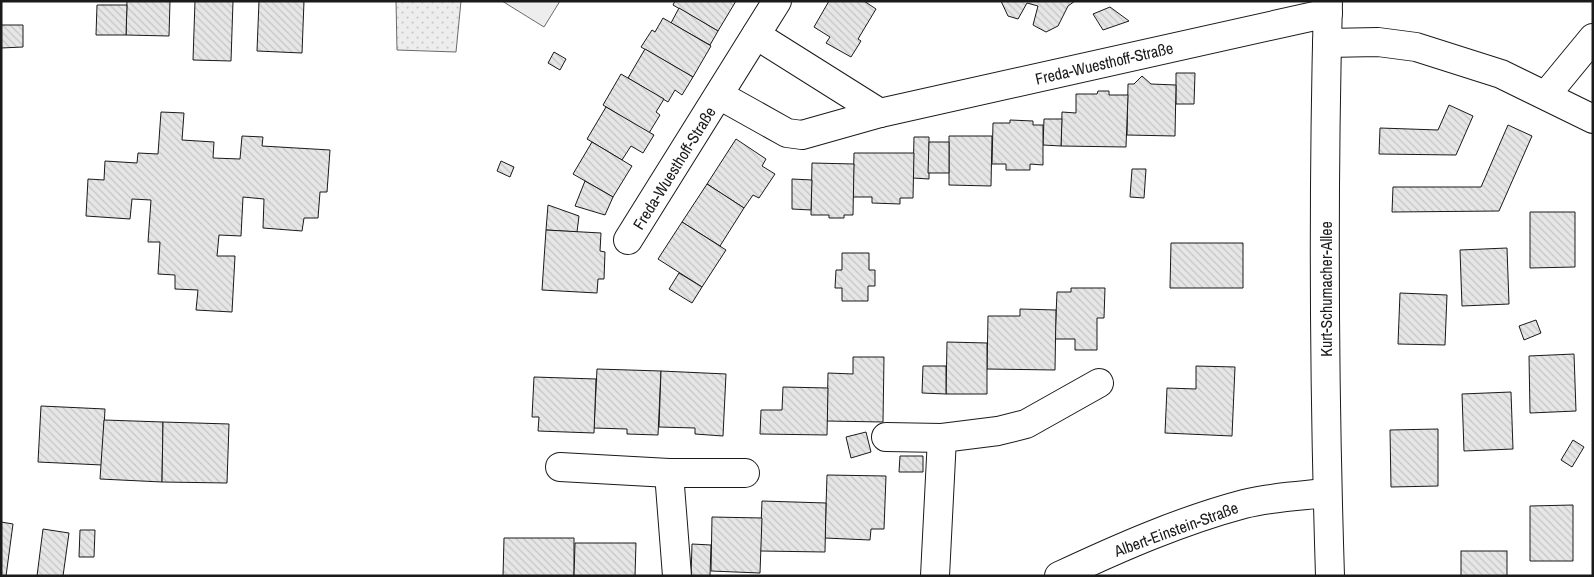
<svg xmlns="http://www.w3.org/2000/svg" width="1594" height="577" viewBox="0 0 1594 577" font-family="'Archivo Narrow',sans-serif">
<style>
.park{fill:url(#park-dots);stroke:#6a6a6a}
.built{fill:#ededed;stroke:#6a6a6a}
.building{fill:url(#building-back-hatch);stroke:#1a1a1a}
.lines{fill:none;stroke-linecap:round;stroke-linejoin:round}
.minor-casing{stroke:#1a1a1a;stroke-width:30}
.minor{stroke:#fff;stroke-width:28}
.labels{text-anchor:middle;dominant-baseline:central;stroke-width:4;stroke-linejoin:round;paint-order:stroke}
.street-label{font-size:16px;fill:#1a1a1a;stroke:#fff}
</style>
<defs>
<pattern id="park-dots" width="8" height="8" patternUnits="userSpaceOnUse" patternTransform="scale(1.25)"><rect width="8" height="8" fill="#ededed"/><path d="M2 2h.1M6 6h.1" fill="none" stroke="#cbcbcb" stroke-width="1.8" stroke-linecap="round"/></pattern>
<pattern id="building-back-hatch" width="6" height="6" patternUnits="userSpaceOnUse" patternTransform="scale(1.25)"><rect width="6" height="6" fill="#e6e6e6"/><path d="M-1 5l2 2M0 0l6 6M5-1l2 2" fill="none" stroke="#c5c5c5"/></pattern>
</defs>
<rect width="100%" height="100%" fill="#fff"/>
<!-- park -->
<polygon class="park" points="396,1 461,1 456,52 397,50"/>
<!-- built -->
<polygon class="built" points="502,1 560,1 544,27"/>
<!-- building -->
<g class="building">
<polygon points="127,1 170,1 169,36 126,35"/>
<polygon points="195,1 233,1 231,61 193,60"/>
<polygon points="259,1 304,1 302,53 257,51"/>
<polygon points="675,1 736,1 718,31 673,5"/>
<polygon points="829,1 864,1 876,9 858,39 861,41 851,57 826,43 830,37 814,27"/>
<polygon points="1001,1 1075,1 1068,6 1058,26 1046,32 1033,25 1038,6 1027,3 1018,19 1008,16"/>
<polygon points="97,5 127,5 126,35 96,35"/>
<polygon points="1110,7 1129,21 1103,30 1093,14"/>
<polygon points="679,8 718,31 710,45 671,23"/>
<polygon points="663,18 711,46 693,77 641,47 652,30 655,32"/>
<polygon points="1,25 23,25 23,47 1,48"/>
<polygon points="645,49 693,77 682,95 675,90 668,102 628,78"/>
<polygon points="554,52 566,59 560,70 548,63"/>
<polygon points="1176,73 1195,73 1194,104 1176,104"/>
<polygon points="621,74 664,99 656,112 660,115 649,133 603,105"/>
<polygon points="1142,76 1151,84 1176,85 1175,136 1127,135 1128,84 1134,84"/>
<polygon points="1098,91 1109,91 1109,95 1128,95 1126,147 1061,146 1062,112 1076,113 1076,94 1097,94"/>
<polygon points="1449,105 1473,116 1456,155 1379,154 1380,128 1438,130"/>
<polygon points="606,107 654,135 643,153 631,146 622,160 587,139"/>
<polygon points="161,112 184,113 182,140 214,142 213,158 240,159 242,136 263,137 262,146 330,150 327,192 320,192 318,218 304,218 302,231 263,228 264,199 243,197 241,236 219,235 217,256 235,256 232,312 196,310 198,290 175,289 175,275 158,274 160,242 148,242 151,200 132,199 130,219 86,216 88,179 104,180 105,161 137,163 138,153 158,154"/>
<polygon points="1044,119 1062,119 1061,146 1043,145"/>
<polygon points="1010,120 1033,121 1033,125 1043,125 1043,165 1030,164 1030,170 1006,170 1006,164 992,164 993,123 1010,123"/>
<polygon points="1508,125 1532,136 1499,211 1392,212 1393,187 1481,187"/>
<polygon points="949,136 992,136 991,186 949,185"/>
<polygon points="914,137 929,137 929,179 913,178"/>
<polygon points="736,139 766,159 762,166 775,174 759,198 753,195 744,208 707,184"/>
<polygon points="592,142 632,166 613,197 573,174"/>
<polygon points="929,142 949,142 949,173 928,173"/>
<polygon points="854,153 914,153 913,198 900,198 900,204 872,203 872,197 853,197"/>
<polygon points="501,161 514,167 510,177 497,171"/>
<polygon points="812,163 854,164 853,215 844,215 844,218 829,218 829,215 811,215"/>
<polygon points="1132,169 1146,169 1144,198 1130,197"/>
<polygon points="792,179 812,180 811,210 792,209"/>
<polygon points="585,181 613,197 605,215 575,206"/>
<polygon points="707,184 744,208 720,246 682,222"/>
<polygon points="548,205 579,216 577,232 546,230"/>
<polygon points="1530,212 1575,212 1575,267 1530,268"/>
<polygon points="682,222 726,250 702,287 658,259"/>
<polygon points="546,230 601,233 600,251 605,252 604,279 598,279 597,293 542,290"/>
<polygon points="1171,243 1243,243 1243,288 1170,288"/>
<polygon points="1507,248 1509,304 1462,306 1460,250"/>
<polygon points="842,253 869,253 869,270 875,270 875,286 868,286 868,301 842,301 842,288 835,288 836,270 842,270"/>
<polygon points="679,273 702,287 692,303 669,289"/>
<polygon points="1071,288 1105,288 1104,318 1097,318 1097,350 1075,350 1075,339 1055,339 1057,292 1071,292"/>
<polygon points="1400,293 1447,295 1445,345 1398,344"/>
<polygon points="1020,309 1056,310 1055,370 987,369 988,316 1020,316"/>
<polygon points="1536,320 1541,333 1524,340 1519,326"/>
<polygon points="947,342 987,343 987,394 946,394"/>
<polygon points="1574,354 1576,411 1530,413 1529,356"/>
<polygon points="853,357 884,357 883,422 827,421 828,373 853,374"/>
<polygon points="923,366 946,366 946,394 922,393"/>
<polygon points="1196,366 1235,367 1232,436 1165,433 1167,388 1196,389"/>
<polygon points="597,369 661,371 658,435 627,434 627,429 594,428"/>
<polygon points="661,371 726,374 723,436 695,434 695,428 659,427"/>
<polygon points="534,377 596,379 594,433 538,431 539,417 532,417"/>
<polygon points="783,387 828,388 827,435 760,434 761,410 782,410"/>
<polygon points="1511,392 1513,449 1464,451 1462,394"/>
<polygon points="41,406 105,409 102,465 38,462"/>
<polygon points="104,420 163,422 162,482 100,479"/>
<polygon points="163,422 229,424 227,483 162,482"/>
<polygon points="1438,429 1438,486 1391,487 1390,430"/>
<polygon points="866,432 871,452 851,458 846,437"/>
<polygon points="1573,440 1584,447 1572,467 1561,460"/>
<polygon points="900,456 923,456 923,472 899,472"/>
<polygon points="827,475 886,476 884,529 871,529 870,540 825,538"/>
<polygon points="762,501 826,503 825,552 760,551"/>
<polygon points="1573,505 1573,561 1530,561 1530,506"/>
<polygon points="712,517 762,518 760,573 711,571"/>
<polygon points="1,522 13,524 6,576 1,576"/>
<polygon points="43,529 69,533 63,576 37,576"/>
<polygon points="80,530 95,530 94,557 79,557"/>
<polygon points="504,538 574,538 574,576 503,576"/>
<polygon points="575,543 636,543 635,576 574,576"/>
<polygon points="692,544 711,545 710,576 691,576"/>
<rect x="1461" y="551" width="46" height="25"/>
</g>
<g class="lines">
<!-- minor casing -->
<g class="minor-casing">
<g id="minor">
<path d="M 1328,1 C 1323,193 1324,385 1330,576"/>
<polyline points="756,35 880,113"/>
<polyline points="1327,43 1378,42 1416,47 1501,74 1593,119"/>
<polyline points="719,95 787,133 802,135 880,113 1328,13"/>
<polyline points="1546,95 1593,38"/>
<polyline points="628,240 777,1"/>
<polyline points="886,437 942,438 998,431 1026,424 1099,383"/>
<polyline points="560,467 669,473 745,473"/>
<polyline points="669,473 677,576"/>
<polyline points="935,576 942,438"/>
<path d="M 1059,576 C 1119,548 1180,521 1244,504 C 1271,497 1299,496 1327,493"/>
</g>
</g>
<!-- minor -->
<use href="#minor" class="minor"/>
</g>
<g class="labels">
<!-- street labels -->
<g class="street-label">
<text transform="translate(1104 63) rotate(-13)">Freda-Wuesthoff-Straße</text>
<text transform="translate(674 168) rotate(-58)">Freda-Wuesthoff-Straße</text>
<text transform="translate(1326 289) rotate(-90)">Kurt-Schumacher-Allee</text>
<text transform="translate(1176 529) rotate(-20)">Albert-Einstein-Straße</text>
</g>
</g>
<!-- border -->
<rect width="1594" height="577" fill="none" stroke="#1a1a1a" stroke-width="5"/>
</svg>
